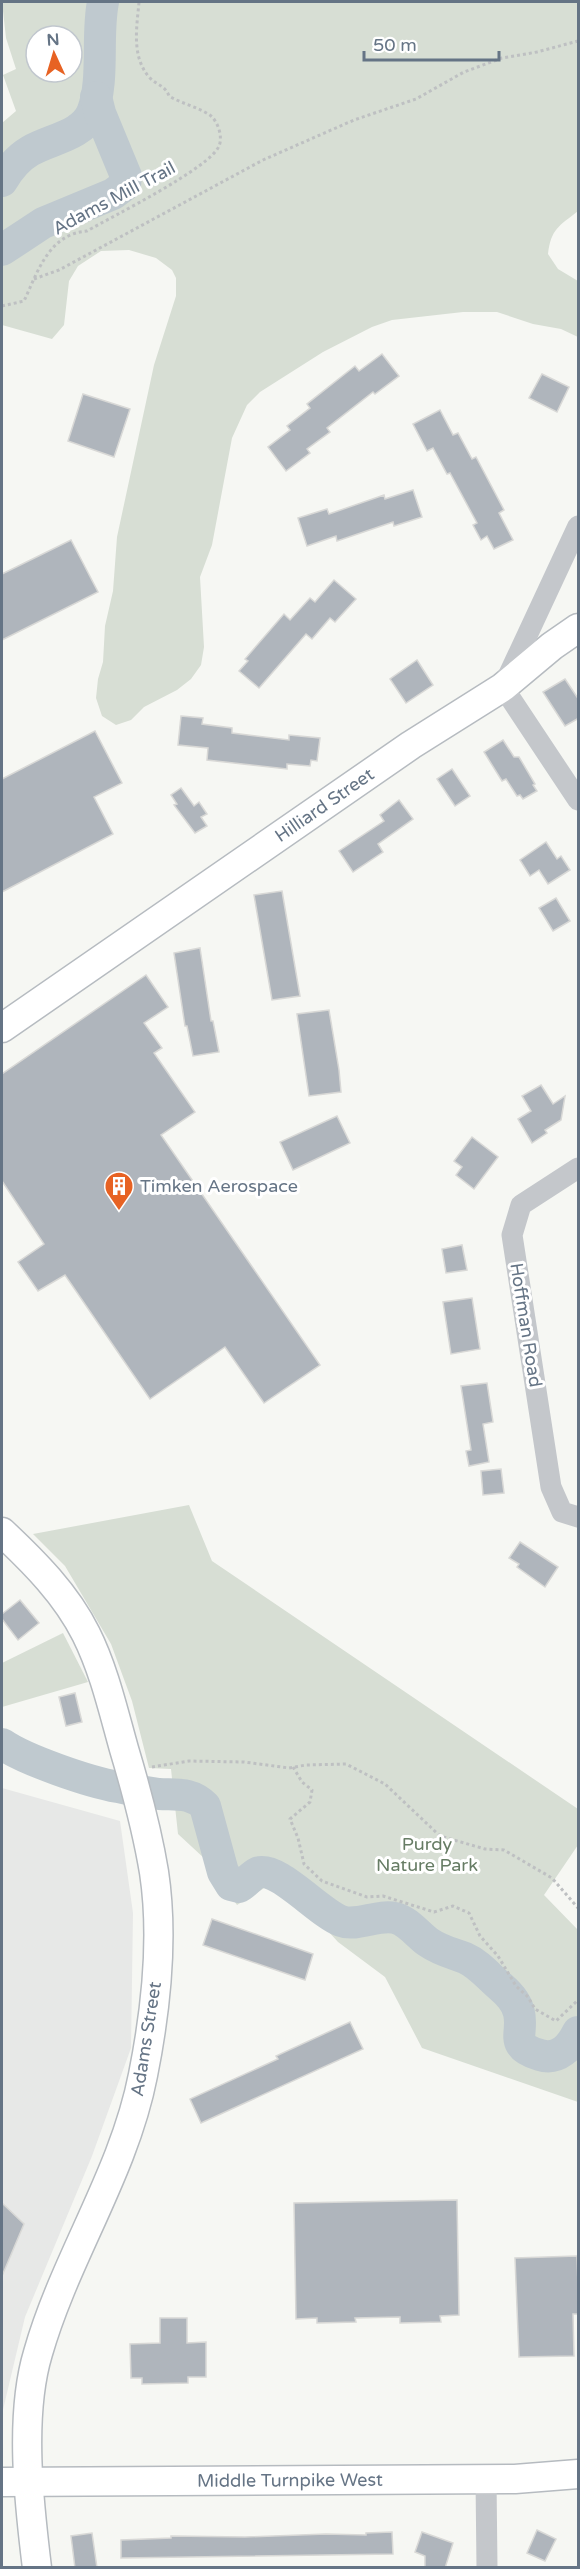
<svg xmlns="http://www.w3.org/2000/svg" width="580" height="2569" viewBox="0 0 580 2569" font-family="'Varela Round',sans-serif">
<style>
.built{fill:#e7e8e7}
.green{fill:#d7ded4;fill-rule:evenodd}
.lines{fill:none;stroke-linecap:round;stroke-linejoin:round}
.river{stroke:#bfc9cf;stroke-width:32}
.building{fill:#afb5bc;stroke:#d8d8d6;stroke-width:1.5}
.secondary-casing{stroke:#b6bbc0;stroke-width:31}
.path{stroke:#bec0c2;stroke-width:3;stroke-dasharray:3 3;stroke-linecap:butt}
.street{stroke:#c4c7cb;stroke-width:21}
.secondary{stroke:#fff;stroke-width:28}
.labels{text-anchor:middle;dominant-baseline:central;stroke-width:6;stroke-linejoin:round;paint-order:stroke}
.street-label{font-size:18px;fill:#657485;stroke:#fff}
.poi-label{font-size:18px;fill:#657485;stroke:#fff;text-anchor:start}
.park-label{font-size:18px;fill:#667c64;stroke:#fff}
</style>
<rect width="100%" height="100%" fill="#f6f7f3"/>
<!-- built -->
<polygon class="built" points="2,1788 120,1821 133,1913 131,2048 92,2156 25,2317 2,2414"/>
<!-- green -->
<g class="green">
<path d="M 2,2 L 578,2 L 578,211 C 559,226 551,229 548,254 L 558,269 L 578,281 L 578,337 L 561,329 L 533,324 L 497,312 L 463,312 L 392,320 L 372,327 L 323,352 L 260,392 L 247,405 L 232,438 L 212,545 L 200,577 L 204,647 L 201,665 L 191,679 L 177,690 L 144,707 L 131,720 L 116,725 L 102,716 L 96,698 L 98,679 L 103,662 L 105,626 L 113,591 L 117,537 L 154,365 L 176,296 L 176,278 L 172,270 L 156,258 L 129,250 L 101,251 L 78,266 L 69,281 L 64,325 L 52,339 L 2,325 L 2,123 L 16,111 L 3,75 L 16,69 L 6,38 ZM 36,36 L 72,36 L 72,72 L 36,72 Z"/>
<polygon points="189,1505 212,1561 578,1809 578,1845 544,1895 578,1930 578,2102 422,2048 385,1977 338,1942 297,1897 284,1878 269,1885 237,1905 205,1859 178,1834 171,1769 149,1768 132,1701 111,1644 65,1566 33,1534"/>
<polygon points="63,1633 88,1682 2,1707 2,1663"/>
</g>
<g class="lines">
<!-- river -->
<g class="river">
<path d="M 2,181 C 9,169 18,158 30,151 C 50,139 82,136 92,113 C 105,81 96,36 103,2"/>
<polyline points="2,250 43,223 113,194 125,185 126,176 100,113 96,97"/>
<path d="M 2,1744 C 25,1760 89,1782 118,1787 C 131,1790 145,1792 159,1794 C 177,1795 191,1792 205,1806 L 223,1872 L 231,1885 L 239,1887 C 245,1884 251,1876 257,1873 C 276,1864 319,1913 341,1921 C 357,1927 378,1914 395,1918 C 408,1921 418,1935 428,1942 C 441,1951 452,1953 465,1958 C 479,1964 490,1978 501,1987 C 508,1993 517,2003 519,2013 C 524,2033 508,2046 540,2055 C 558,2061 571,2046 578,2032"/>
</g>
</g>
<!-- building -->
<g class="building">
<polygon points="382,354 399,376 375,394 373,392 327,428 330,432 307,449 310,453 286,471 268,447 290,430 287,426 310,408 307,404 355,366 359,371"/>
<polygon points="542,374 569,387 557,412 529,398"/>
<polygon points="83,394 130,409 114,457 68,441"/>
<polygon points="440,410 453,435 458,433 472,459 476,457 504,510 499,513 513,540 494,549 487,536 481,540 473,525 477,523 450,473 447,474 433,448 427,451 413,424"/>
<polygon points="413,490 422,517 394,526 393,522 337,541 336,536 307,546 298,518 327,509 329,514 384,495 385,499"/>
<polygon points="71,540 98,592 2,640 2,574"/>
<polygon points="334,580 356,599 335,622 330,618 312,639 306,634 259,688 239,671 248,661 245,659 284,614 290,620 310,598 315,602"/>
<polygon points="417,660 433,685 406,703 390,679"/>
<polygon points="565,679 579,700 579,718 565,726 543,692"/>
<polygon points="181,716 203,718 202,724 232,728 232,733 289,740 289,735 320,738 317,761 311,760 310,766 287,764 287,769 207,760 208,748 178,745"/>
<polygon points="95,731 122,783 94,797 113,834 2,892 2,779"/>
<polygon points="503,740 514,757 519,757 535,784 533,785 537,791 523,799 520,795 517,796 506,779 502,781 484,752"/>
<polygon points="452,769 470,796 455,806 437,779"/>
<polygon points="181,788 194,806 199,802 207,814 201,817 207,826 195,833 174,805 177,804 171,795"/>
<polygon points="399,800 413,819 378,844 383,852 353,872 339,851 384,821 380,815"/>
<polygon points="546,842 557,859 561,856 570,870 548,884 539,870 530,876 520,860"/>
<polygon points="282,891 300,996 272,1000 254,895"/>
<polygon points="556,898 570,921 553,931 539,908"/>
<polygon points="200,948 211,1021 213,1021 219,1052 193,1056 187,1026 185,1026 174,953"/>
<polygon points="146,975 168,1007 144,1023 162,1048 154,1053 195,1112 161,1135 320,1365 264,1403 225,1347 150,1399 65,1275 38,1291 18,1262 44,1244 2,1181 2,1074"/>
<polygon points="329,1010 339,1070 341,1092 309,1096 297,1014"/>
<polygon points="541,1085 553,1104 565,1096 561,1120 545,1130 547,1133 532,1143 518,1119 531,1111 522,1096"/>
<polygon points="337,1116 350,1143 293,1170 280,1142"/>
<polygon points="472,1137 498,1157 474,1189 456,1175 462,1167 454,1161"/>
<polygon points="462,1245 467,1270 446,1273 442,1249"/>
<polygon points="472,1298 480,1349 451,1354 443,1302"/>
<polygon points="487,1383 493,1422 483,1424 489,1462 469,1466 466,1451 471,1450 461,1386"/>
<polygon points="501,1469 504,1493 483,1495 481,1471"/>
<polygon points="520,1542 558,1567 545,1587 517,1567 519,1564 509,1558"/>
<polygon points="20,1600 39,1623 18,1640 2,1619 2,1614"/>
<polygon points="75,1693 82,1722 66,1726 59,1697"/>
<polygon points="212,1919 313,1954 305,1980 203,1945"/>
<polygon points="350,2022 363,2049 201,2123 190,2099 278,2059 276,2056"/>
<polygon points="457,2200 459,2315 440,2316 441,2322 400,2323 400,2317 355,2318 356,2322 317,2323 317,2318 296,2319 294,2203"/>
<polygon points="2,2203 24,2224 2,2276"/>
<polygon points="577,2256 579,2314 573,2314 574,2356 519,2357 515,2258"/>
<polygon points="160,2318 187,2318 187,2343 206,2342 206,2377 188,2377 188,2383 142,2384 142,2378 131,2378 130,2344 160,2343"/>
<polygon points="537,2530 556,2539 545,2561 527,2553"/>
<polygon points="392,2532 393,2554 121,2558 121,2540 171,2538 171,2536 245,2537 326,2534 366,2535 366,2533"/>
<polygon points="422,2532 453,2543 445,2568 425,2568 425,2556 415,2552"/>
<polygon points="92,2533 97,2568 75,2568 71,2536"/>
</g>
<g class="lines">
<!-- secondary casing -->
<g class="secondary-casing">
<g id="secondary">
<path id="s1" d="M 2,1028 L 411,745 L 503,687 L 552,646 L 578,628"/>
<path d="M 2,1532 C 34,1562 66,1594 86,1634 C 104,1670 113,1710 124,1749 C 136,1789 147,1830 154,1872 C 164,1938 156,2010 143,2075 C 124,2173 65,2258 38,2353 C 19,2416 29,2503 37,2568"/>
<path id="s2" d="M 2,2482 L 515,2479 L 578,2474"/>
</g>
</g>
<!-- path -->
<g class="path">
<polyline points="34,279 59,270 263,160 354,120 416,99 464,72 502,58 537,52 578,41"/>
<path d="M 2,306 L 24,301 C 38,271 49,234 87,231 C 113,216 210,168 219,146 C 223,137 218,122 211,116 C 199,107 182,104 169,96 C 165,85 156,85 149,77 C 131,56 137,26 139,2"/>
<polyline points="152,1767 189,1761 244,1762 289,1768 306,1765 346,1764 385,1784 440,1836 485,1849 504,1850 552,1878 578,1908"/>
<polyline points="293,1767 302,1782 312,1790 310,1802 290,1819 298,1838 304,1864 322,1881 367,1897 383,1896 434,1912 453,1906 469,1913 480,1936 498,1956 516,1986 528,1997 535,2009 556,2021 578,2000"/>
</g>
<!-- street -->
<g class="street">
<polyline points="578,526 503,687 578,800"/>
<polyline points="578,1168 521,1205 512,1235 551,1487 562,1512 578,1517"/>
<polyline points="486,2479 487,2568"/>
</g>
<!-- secondary -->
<use href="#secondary" class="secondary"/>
</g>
<!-- icons -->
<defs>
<g id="building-pin" transform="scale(1.5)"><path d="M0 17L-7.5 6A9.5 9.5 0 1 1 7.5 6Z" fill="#e76223" stroke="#fff"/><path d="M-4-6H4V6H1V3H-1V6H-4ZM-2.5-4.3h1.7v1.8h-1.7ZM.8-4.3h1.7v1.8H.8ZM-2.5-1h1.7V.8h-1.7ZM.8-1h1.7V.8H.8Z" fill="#fff"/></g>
</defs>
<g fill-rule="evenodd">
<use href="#building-pin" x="119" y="1186"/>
</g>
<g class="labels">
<!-- street labels -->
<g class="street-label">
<text transform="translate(114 198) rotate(-28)">Adams Mill Trail</text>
<text stroke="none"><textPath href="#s1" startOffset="392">Hilliard Street</textPath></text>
<text transform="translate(526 1325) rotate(81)">Hoffman Road</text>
<text transform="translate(146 2039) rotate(-81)">Adams Street</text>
<text stroke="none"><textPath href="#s2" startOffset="288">Middle Turnpike West</textPath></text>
</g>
<!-- poi labels -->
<g class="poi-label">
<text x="140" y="1186">Timken Aerospace</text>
</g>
<!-- park labels -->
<g class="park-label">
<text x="427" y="1844">Purdy<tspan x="427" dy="21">Nature Park</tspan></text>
</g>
</g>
<!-- border -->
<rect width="580" height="2569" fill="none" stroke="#657485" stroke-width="6"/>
<!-- north arrow -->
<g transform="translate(54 54) rotate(356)"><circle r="28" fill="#ffffff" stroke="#c1c7ce" stroke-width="1.5"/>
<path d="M0-4.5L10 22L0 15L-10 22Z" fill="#e76223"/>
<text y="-9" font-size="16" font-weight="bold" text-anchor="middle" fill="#657485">N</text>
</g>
<!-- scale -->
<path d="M364 51v9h135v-9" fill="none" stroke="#657485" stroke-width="3"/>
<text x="373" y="51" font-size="18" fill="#657485" stroke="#ffffff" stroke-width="4.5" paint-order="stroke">50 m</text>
</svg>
